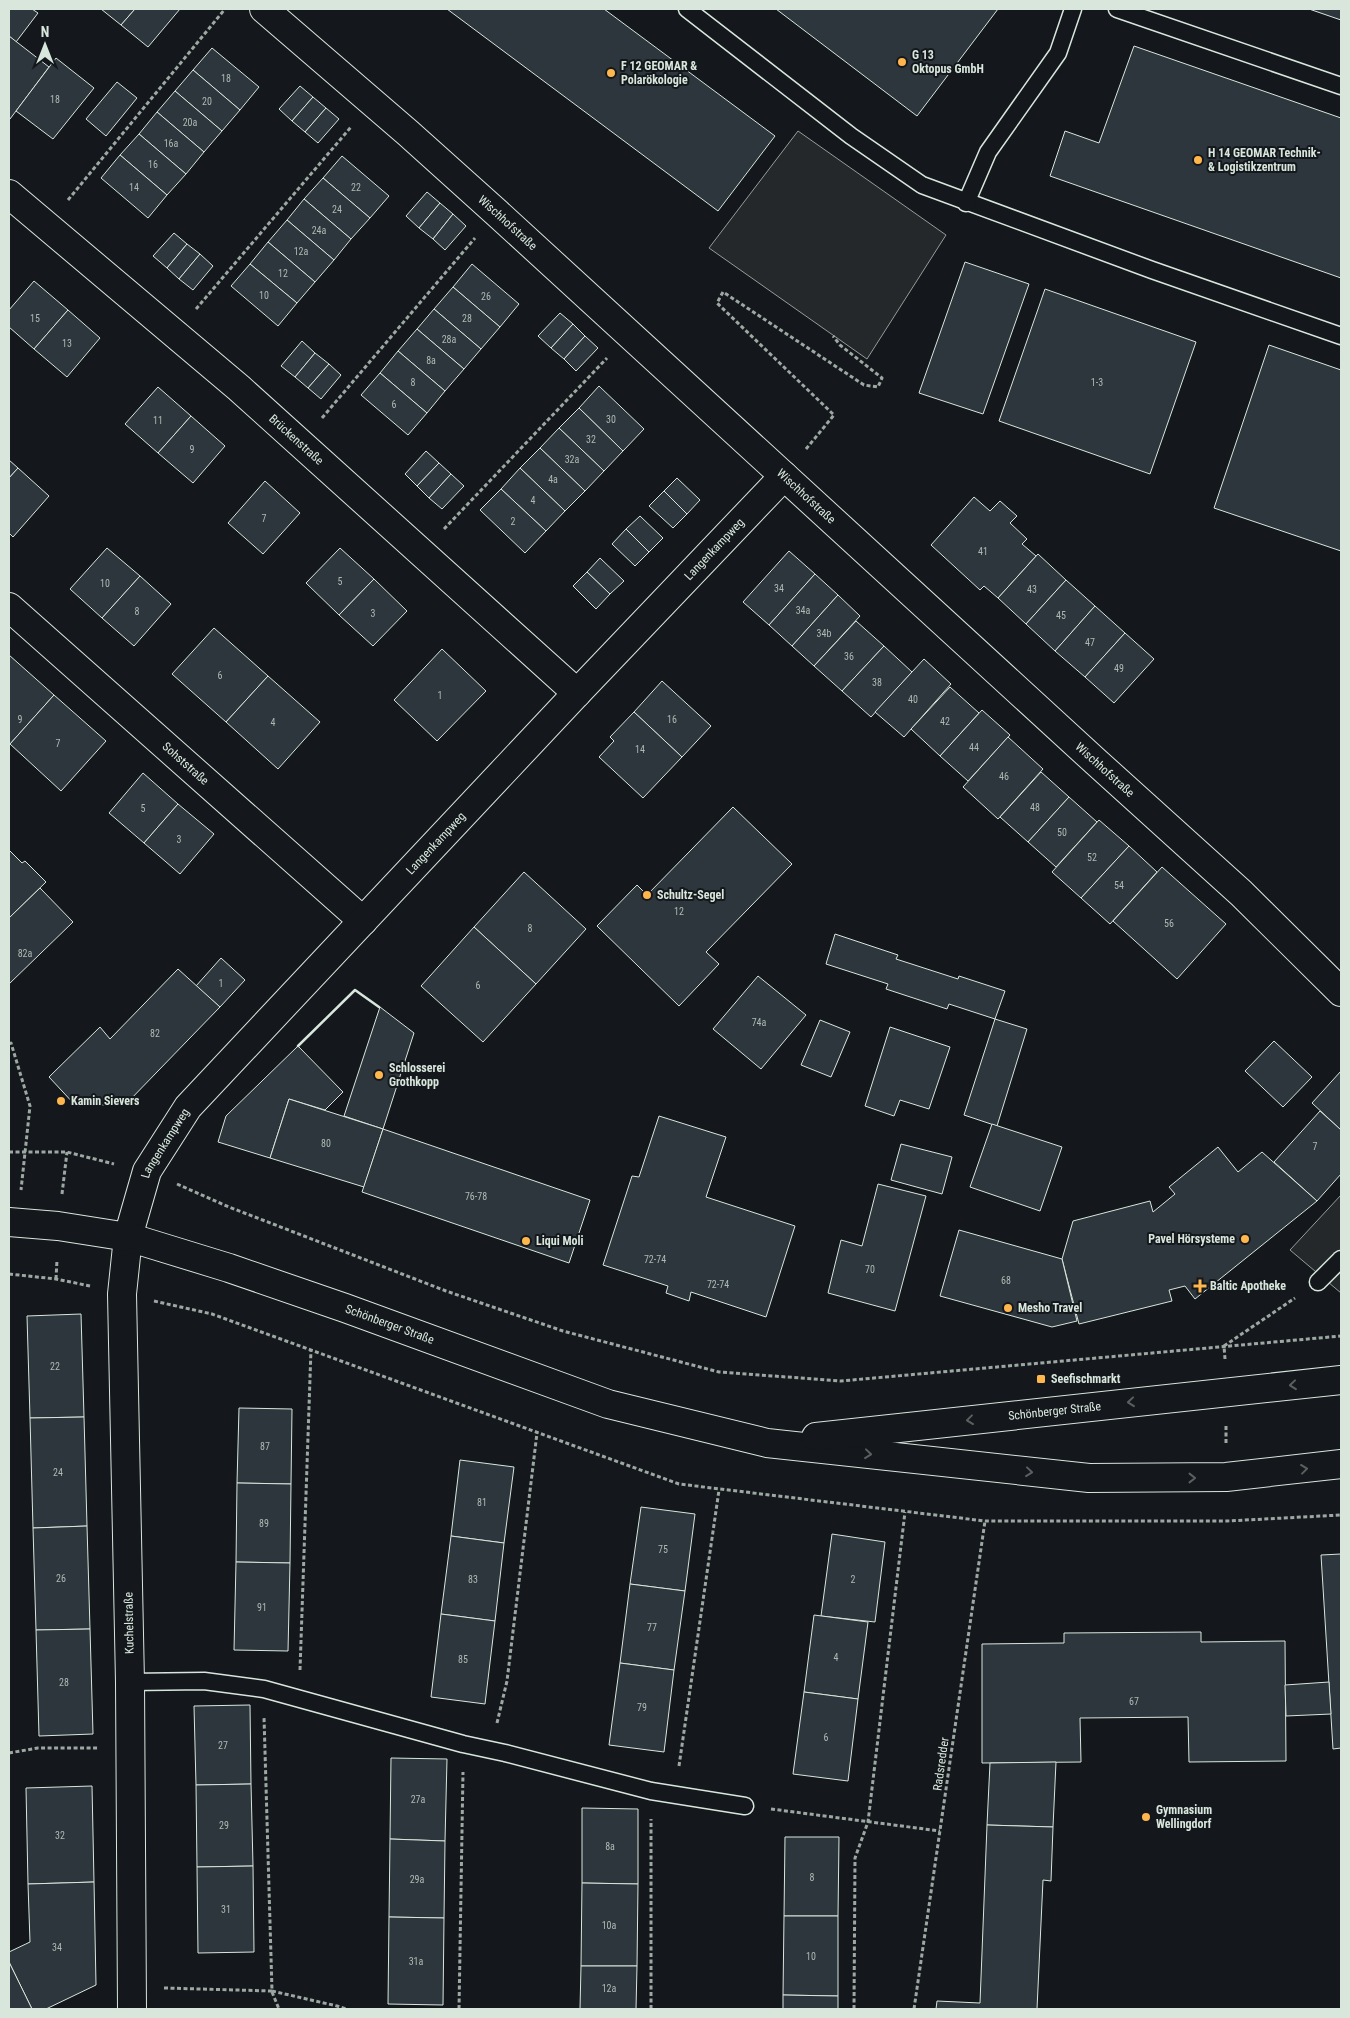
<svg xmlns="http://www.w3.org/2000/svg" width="1350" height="2018" viewBox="0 0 1350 2018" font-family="'Roboto Condensed',sans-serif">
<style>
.parking{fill:#24282b;stroke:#939e99}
.building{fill:#2c363c;stroke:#d8e6dc}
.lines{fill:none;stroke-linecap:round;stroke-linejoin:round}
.service-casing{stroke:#d8e6dc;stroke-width:19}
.minor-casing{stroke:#d8e6dc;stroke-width:30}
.secondary-casing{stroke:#d8e6dc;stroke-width:30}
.path{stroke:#9da8a2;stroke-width:3;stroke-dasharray:4 2.5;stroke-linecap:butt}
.service{stroke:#14181c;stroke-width:16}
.minor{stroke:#14181c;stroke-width:28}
.secondary{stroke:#14181c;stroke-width:28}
.wall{stroke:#d8e6dc;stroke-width:2.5}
.oneway{stroke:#59605f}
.poi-dot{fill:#ffb74d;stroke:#14181c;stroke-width:2}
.labels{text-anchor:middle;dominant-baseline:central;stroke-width:4;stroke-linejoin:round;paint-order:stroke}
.number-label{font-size:10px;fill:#adbab4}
.poi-label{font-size:12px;font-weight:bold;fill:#d8e6dc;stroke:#14181c;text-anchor:start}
.street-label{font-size:12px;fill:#d8e6dc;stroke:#14181c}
</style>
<rect width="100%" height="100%" fill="#14181c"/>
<!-- parking -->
<g class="parking">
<polygon points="798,131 946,235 867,359 709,248"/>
<polygon points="1341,1195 1341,1293 1290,1250"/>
</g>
<!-- building -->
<g class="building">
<polygon points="9,9 32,9 38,13 16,42 9,36"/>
<polygon points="101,9 135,9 121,25"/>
<polygon points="135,9 180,9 148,47 121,25"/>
<polygon points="447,9 604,9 775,136 718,211"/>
<polygon points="776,9 998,9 917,116"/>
<polygon points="1309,9 1341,9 1341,20"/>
<polygon points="9,36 49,67 10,119 9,118"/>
<polygon points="1134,46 1341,118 1341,278 1050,176 1065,131 1099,143"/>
<polygon points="212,48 259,87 240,110 193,70"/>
<polygon points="56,58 94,88 53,139 16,111"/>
<polygon points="193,70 240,110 222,131 175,91"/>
<polygon points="117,82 137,98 106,136 86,119"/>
<polygon points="300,86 313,97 292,121 279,109"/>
<polygon points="175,91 222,131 204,152 157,112"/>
<polygon points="313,97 326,108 305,132 292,121"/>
<polygon points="326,108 339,119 318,143 305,132"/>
<polygon points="157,112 204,152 186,174 139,134"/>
<polygon points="139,134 186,174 167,195 120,155"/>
<polygon points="120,155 167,195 148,218 101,178"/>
<polygon points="342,156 389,196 370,218 323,178"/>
<polygon points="323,178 370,218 351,239 304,199"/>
<polygon points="427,192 440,203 419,228 406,216"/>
<polygon points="304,199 351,239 334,260 287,220"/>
<polygon points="440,203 453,214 433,239 419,228"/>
<polygon points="453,214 466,226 445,250 433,239"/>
<polygon points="287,220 334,260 315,282 268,242"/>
<polygon points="174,233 187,244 167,268 153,256"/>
<polygon points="268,242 315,282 297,303 250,264"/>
<polygon points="187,244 200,254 179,279 167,268"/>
<polygon points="200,254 213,266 193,290 179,279"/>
<polygon points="965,262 1029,284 983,414 919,393"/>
<polygon points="250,264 297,303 278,326 231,286"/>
<polygon points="472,264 519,304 500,327 453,287"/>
<polygon points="34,281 68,310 34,349 9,327 9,310"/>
<polygon points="453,287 500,327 481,349 434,309"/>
<polygon points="1045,289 1196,342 1150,474 999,421"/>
<polygon points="434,309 481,349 464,369 417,329"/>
<polygon points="68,310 100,338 67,377 34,349"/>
<polygon points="560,313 573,324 551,348 538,336"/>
<polygon points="573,324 585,336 564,359 551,348"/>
<polygon points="417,329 464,369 445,391 398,351"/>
<polygon points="585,336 598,348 576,371 564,359"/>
<polygon points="302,341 315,353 295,377 281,366"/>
<polygon points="1269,345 1341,370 1341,551 1214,508"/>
<polygon points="398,351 445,391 427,413 380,373"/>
<polygon points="315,353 329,364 308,388 295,377"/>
<polygon points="329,364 341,375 321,399 308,388"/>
<polygon points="380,373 427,413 408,435 361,395"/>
<polygon points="599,386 644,429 623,451 579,408"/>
<polygon points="158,387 191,416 158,453 125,424"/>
<polygon points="579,408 623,451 604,471 559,428"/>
<polygon points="191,416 225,446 193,483 158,453"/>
<polygon points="559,428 604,471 585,491 540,448"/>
<polygon points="540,448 585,491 565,511 520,468"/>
<polygon points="426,451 439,463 417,486 405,474"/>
<polygon points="9,460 18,468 9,478"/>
<polygon points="439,463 451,474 429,498 417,486"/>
<polygon points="18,468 49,496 13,537 9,533 9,478"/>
<polygon points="520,468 565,511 546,531 501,489"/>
<polygon points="451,474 464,486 442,509 429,498"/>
<polygon points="677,478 700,500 687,514 664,491"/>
<polygon points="265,481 300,513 263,554 228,523"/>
<polygon points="501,489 546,531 525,553 480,510"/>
<polygon points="664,491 687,514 673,528 649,506"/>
<polygon points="974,497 990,511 1000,501 1017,516 1010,523 1027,539 1022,544 1036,556 998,598 984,586 980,590 931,545"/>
<polygon points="640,516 663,538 649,552 626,529"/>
<polygon points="626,529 649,552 635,566 612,544"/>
<polygon points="107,548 140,576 102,618 70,589"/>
<polygon points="340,548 374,579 339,615 306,583"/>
<polygon points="789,551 815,574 769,625 743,602"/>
<polygon points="1038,554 1066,580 1026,624 998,598"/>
<polygon points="600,558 624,581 610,594 587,572"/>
<polygon points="587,572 610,594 596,609 573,586"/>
<polygon points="815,574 838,595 792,646 769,625"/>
<polygon points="140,576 171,604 134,646 102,618"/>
<polygon points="374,579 407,611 373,646 339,615"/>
<polygon points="1066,580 1095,606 1055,651 1026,624"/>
<polygon points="838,595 860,616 814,666 792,646"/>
<polygon points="1095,606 1125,633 1085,677 1055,651"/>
<polygon points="856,621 884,646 842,691 814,666"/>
<polygon points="214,628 268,676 226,722 172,674"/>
<polygon points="1125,633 1154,659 1114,703 1085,677"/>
<polygon points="884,646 912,672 871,717 842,691"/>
<polygon points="442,649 486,691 437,741 394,700"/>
<polygon points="9,655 54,695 10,744 9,744"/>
<polygon points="924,659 951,684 904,737 875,712"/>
<polygon points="268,676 320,722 278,769 226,722"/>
<polygon points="662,681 711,726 682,757 634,712"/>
<polygon points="950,687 979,713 940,756 911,729"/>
<polygon points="54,695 106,741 61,791 10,744"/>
<polygon points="982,710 1010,735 968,781 940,756"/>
<polygon points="634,712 682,757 643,798 599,757 614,741 610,737"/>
<polygon points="1008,737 1043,769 998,819 963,787"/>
<polygon points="1041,772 1069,797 1028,842 1000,817"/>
<polygon points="143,773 178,804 144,843 109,813"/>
<polygon points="1069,797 1097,822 1056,867 1028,842"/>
<polygon points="178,804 214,834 180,874 144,843"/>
<polygon points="733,807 792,864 706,952 719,964 679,1006 597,926 637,885 647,895"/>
<polygon points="1099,820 1129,846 1081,898 1052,872"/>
<polygon points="1129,846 1157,872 1110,924 1081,898"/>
<polygon points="9,850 22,863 25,861 46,882 9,918"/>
<polygon points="1162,867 1226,924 1177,979 1113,921"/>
<polygon points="524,872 586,929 536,984 474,927"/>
<polygon points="40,888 73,922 9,984 9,918"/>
<polygon points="474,927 536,984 483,1042 421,986"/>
<polygon points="835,934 898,955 896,959 958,979 959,976 1005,991 995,1019 949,1004 947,1009 886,989 888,984 826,964"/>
<polygon points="221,958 245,980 220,1007 196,986"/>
<polygon points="178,969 220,1007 126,1104 76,1106 49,1077 100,1027 110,1039"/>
<polygon points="758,976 806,1015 761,1069 713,1029"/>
<polygon points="380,1007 414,1033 383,1129 344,1116"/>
<polygon points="995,1019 1027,1029 997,1126 964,1115"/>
<polygon points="820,1020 850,1032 831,1077 801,1065"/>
<polygon points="890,1027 950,1047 929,1109 900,1100 894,1116 865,1106"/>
<polygon points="1274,1041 1312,1077 1283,1107 1245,1071"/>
<polygon points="298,1046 343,1092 325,1110 289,1099 270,1158 218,1142 226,1116"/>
<polygon points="1341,1071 1341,1130 1312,1103"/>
<polygon points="289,1099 383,1129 364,1187 270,1158"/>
<polygon points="1320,1111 1341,1130 1341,1174 1317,1201 1274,1162"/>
<polygon points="659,1116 726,1137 706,1197 795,1226 766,1317 691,1292 689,1301 666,1293 668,1286 603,1265 632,1176 639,1177"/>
<polygon points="992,1124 1062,1147 1040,1211 970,1187"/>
<polygon points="383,1129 590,1200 569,1263 362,1192"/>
<polygon points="901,1144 952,1157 942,1194 891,1180"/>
<polygon points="1218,1147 1238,1172 1262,1152 1317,1201 1195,1299 1185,1286 1169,1290 1172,1301 1079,1324 1062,1259 1073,1221 1150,1201 1153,1212 1175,1194 1169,1187"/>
<polygon points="878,1184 926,1196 895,1311 828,1293 841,1240 862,1246"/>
<polygon points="959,1230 1062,1259 1077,1321 1052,1327 940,1296"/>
<polygon points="81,1314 84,1417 30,1418 27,1316"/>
<polygon points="239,1408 292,1409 291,1484 237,1483"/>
<polygon points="84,1417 87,1526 33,1528 30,1418"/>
<polygon points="460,1460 514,1467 504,1543 451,1536"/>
<polygon points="237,1483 291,1484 290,1563 236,1562"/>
<polygon points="641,1507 695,1514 685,1591 630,1584"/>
<polygon points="87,1526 90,1629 36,1630 33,1528"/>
<polygon points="832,1534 885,1542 875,1622 821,1616"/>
<polygon points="451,1536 504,1543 495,1621 441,1614"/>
<polygon points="1341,1554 1341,1748 1333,1749 1321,1555"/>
<polygon points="236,1562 290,1563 288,1651 234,1650"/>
<polygon points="630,1584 685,1591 674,1670 620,1663"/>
<polygon points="441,1614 495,1621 485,1704 431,1697"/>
<polygon points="814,1615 868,1622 858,1699 804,1692"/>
<polygon points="90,1629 93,1734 39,1736 36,1630"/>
<polygon points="1201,1632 1201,1642 1285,1641 1286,1761 1189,1762 1188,1717 1080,1718 1081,1762 982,1763 982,1644 1064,1643 1064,1633"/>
<polygon points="620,1663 674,1670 664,1752 609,1745"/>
<polygon points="1329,1682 1331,1714 1286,1716 1285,1685"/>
<polygon points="804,1692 858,1699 848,1781 793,1774"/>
<polygon points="250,1705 251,1784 196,1785 194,1706"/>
<polygon points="391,1758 447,1759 445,1841 390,1839"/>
<polygon points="1056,1762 1053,1827 987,1825 990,1763"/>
<polygon points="251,1784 253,1866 197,1867 196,1785"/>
<polygon points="92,1786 94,1882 28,1884 26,1788"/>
<polygon points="582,1808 638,1809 638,1884 582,1883"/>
<polygon points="987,1825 1053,1827 1051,1881 1043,1880 1037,2009 936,2009 937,2001 980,2003"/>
<polygon points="785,1837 839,1837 838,1916 784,1916"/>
<polygon points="390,1839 445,1841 444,1918 389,1917"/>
<polygon points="253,1866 254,1952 198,1953 197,1867"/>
<polygon points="94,1882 96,1985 46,2009 32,2009 9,1962 9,1952 30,1942 28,1884"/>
<polygon points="582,1883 638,1884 637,1966 581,1966"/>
<polygon points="784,1916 838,1916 838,1996 783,1995"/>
<polygon points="389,1917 444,1918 443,2005 388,2004"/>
<polygon points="9,1962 32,2009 9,2009"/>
<polygon points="581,1966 637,1966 636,2009 580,2009"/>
<polygon points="783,1995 838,1996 838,2009 783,2009"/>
</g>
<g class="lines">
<!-- service casing -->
<g class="service-casing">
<g id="service">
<polyline points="687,9 851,136 922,185 1152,270 1341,336"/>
<polyline points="1117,9 1341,86"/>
<polyline points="966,203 988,152 1058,53 1073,9"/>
<polyline points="1318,1282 1341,1259"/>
<polyline points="130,1682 204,1681 264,1689 463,1744 505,1753 651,1791 745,1806"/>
</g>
</g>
<!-- minor casing -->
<g class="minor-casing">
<g id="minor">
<path id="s1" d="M 264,9 L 408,133 L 497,213 L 1095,761 L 1241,893 L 1341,992"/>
<path id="s2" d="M 9,194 L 239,388 L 577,693"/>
<path id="s3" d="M 9,607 L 363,921"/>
<path id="s4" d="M 132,2009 L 130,1682 L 122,1294 L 128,1237 L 147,1171 L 188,1107 L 577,693 L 784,476"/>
</g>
</g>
<!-- secondary casing -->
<g class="secondary-casing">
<g id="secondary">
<path id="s5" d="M 9,1222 L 58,1226 L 128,1237 L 229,1268 L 345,1308 L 608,1404 L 767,1443 L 1089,1478 L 1226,1477 L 1341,1464"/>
<path id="s6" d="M 816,1437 L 1341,1380"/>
</g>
</g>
<!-- path -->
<g class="path">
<polyline points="68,200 225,9"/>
<polyline points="196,309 351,127"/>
<polyline points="322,418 475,238"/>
<polyline points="806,449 834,415 717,303 723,292 864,385 878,387 882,378 840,345 833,336"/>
<polyline points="444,529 607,358"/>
<polyline points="9,1044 11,1043 30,1106 21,1190"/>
<polyline points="9,1152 67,1152 114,1164"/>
<polyline points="177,1184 229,1207 446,1291 563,1331 719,1372 841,1381 1341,1336"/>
<polyline points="62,1194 67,1152"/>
<polyline points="9,1274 56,1279 90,1286"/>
<polyline points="56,1279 57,1260"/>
<polyline points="154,1301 212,1314 679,1484 985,1521 1227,1521 1341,1515"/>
<polyline points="1225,1359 1224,1346 1295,1298"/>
<polyline points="1226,1426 1226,1444"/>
<polyline points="300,1670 311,1349"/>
<polyline points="497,1723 507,1681 537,1433"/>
<polyline points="9,1753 38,1748 98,1748"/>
<polyline points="679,1766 719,1490"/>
<polyline points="771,1809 940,1831"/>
<polyline points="164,1988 272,1991 264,1717"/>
<polyline points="272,1991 337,2006 346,2009"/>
<polyline points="272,1992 279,2009"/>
<polyline points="459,2009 463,1772"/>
<polyline points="651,2009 651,1819"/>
<polyline points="854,2009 855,1858 868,1822 905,1512"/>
<polyline points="914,2009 985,1521"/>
</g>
<!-- service -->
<use href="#service" class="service"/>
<!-- minor -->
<use href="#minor" class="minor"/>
<!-- secondary -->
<use href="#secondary" class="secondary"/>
<!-- wall -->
<polyline class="wall" points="298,1046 355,990 379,1007"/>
</g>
<!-- one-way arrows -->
<defs><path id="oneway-chevron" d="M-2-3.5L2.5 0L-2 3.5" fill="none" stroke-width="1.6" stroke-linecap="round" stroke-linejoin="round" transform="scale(1.25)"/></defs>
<g class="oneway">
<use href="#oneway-chevron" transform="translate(1293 1385) rotate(174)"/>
<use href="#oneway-chevron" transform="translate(1131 1402) rotate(174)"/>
<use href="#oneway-chevron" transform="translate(970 1420) rotate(173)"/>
<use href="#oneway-chevron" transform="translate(868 1454) rotate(6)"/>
<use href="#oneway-chevron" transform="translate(1304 1469) rotate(-7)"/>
<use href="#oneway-chevron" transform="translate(1029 1472) rotate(6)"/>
<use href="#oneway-chevron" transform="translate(1192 1478)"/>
</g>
<!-- markers -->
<g class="poi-dot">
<circle cx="902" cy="62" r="5"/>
<circle cx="611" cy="73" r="5"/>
<circle cx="1198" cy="160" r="5"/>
<circle cx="647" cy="895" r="5"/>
<circle cx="379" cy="1075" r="5"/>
<circle cx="61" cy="1101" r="5"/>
<circle cx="1245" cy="1239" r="5"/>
<circle cx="526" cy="1241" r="5"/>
<path d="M1197.5 1278.5h5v5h5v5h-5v5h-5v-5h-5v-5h5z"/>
<circle cx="1008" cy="1308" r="5"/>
<rect x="1036" y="1374" width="10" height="10" rx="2.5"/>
<circle cx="1146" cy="1817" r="5"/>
</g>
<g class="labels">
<!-- number labels -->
<g class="number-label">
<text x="226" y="78">18</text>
<text x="55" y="99">18</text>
<text x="207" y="101">20</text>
<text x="190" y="122">20a</text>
<text x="171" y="143">16a</text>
<text x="153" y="164">16</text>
<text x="134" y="187">14</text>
<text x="356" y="187">22</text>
<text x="337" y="209">24</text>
<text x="319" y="230">24a</text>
<text x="301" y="251">12a</text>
<text x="283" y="273">12</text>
<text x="264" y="295">10</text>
<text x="486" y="296">26</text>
<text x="35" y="318">15</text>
<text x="467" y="318">28</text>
<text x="449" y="339">28a</text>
<text x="67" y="343">13</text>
<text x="431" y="360">8a</text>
<text x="413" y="382">8</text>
<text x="1097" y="382">1-3</text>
<text x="394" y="404">6</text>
<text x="611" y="419">30</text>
<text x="158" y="420">11</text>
<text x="591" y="439">32</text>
<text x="192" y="449">9</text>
<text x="572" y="459">32a</text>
<text x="553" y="479">4a</text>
<text x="533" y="500">4</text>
<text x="264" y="518">7</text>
<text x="513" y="521">2</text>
<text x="983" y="551">41</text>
<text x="340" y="581">5</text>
<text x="105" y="583">10</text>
<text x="779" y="588">34</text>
<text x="1032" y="589">43</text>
<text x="803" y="610">34a</text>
<text x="137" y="611">8</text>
<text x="373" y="613">3</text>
<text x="1061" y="615">45</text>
<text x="824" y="633">34b</text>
<text x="1090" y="642">47</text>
<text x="849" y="656">36</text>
<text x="1119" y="668">49</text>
<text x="220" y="675">6</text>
<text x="877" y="682">38</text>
<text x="440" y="695">1</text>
<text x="913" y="699">40</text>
<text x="20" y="719">9</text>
<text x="672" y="719">16</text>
<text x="945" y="721">42</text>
<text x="273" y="722">4</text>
<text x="58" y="743">7</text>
<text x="974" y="747">44</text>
<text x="640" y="749">14</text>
<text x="1004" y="776">46</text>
<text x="1035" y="807">48</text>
<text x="143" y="808">5</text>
<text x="1062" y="832">50</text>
<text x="179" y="839">3</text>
<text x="1092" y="857">52</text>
<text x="1119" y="885">54</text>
<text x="679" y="911">12</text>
<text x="1169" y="923">56</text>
<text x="530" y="928">8</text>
<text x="25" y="953">82a</text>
<text x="221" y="983">1</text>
<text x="478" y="985">6</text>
<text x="759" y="1022">74a</text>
<text x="155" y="1033">82</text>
<text x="326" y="1143">80</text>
<text x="1315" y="1146">7</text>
<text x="476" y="1196">76-78</text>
<text x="655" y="1259">72-74</text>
<text x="870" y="1269">70</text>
<text x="1006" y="1280">68</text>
<text x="718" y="1284">72-74</text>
<text x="55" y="1366">22</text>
<text x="265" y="1446">87</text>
<text x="58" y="1472">24</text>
<text x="482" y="1502">81</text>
<text x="264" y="1523">89</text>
<text x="663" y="1549">75</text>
<text x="61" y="1578">26</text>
<text x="473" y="1579">83</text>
<text x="853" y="1579">2</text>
<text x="262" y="1607">91</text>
<text x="652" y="1627">77</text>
<text x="836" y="1657">4</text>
<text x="463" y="1659">85</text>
<text x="64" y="1682">28</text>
<text x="1134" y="1701">67</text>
<text x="642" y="1707">79</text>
<text x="826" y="1737">6</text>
<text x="223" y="1745">27</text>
<text x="418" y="1799">27a</text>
<text x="224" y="1825">29</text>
<text x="60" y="1835">32</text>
<text x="610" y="1846">8a</text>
<text x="812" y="1877">8</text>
<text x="417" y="1879">29a</text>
<text x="226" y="1909">31</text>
<text x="609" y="1925">10a</text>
<text x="57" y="1947">34</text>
<text x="811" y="1956">10</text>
<text x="416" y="1961">31a</text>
<text x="609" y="1988">12a</text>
</g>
<!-- poi labels -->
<g class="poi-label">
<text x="912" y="55">G 13<tspan x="912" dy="14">Oktopus GmbH</tspan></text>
<text x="621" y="66">F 12 GEOMAR &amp;<tspan x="621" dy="14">Polarökologie</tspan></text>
<text x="1208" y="153">H 14 GEOMAR Technik-<tspan x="1208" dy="14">&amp; Logistikzentrum</tspan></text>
<text x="657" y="895">Schultz-Segel</text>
<text x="389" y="1068">Schlosserei<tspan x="389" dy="14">Grothkopp</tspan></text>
<text x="71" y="1101">Kamin Sievers</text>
<text x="1235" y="1239" text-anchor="end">Pavel Hörsysteme</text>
<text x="536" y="1241">Liqui Moli</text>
<text x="1210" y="1286">Baltic Apotheke</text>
<text x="1018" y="1308">Mesho Travel</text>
<text x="1051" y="1379">Seefischmarkt</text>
<text x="1156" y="1810">Gymnasium<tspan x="1156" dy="14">Wellingdorf</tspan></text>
</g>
<!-- street labels -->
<g class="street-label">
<text stroke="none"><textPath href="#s1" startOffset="324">Wischhofstraße</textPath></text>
<text stroke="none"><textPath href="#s2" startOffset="378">Brückenstraße</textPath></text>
<text stroke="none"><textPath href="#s1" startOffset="729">Wischhofstraße</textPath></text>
<text stroke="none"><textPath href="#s4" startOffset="1684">Langenkampweg</textPath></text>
<text stroke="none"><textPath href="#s3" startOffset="236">Sohststraße</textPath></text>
<text stroke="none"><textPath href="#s1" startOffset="1134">Wischhofstraße</textPath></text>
<text stroke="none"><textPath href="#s4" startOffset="1279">Langenkampweg</textPath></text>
<text stroke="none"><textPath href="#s4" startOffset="874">Langenkampweg</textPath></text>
<text stroke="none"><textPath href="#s5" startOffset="396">Schönberger Straße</textPath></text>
<text stroke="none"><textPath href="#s6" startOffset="240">Schönberger Straße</textPath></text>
<text transform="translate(129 1623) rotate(-91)">Kuchelstraße</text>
<text transform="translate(941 1764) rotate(-82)">Radsredder</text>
</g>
</g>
<!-- border -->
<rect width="1350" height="2018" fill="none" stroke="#d8e6dc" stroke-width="20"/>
<!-- north arrow -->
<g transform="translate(45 45)" stroke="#14181c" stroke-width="4" paint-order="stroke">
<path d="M0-4L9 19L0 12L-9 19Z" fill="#d8e6dc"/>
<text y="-8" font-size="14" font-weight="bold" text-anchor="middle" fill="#d8e6dc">N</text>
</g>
</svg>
